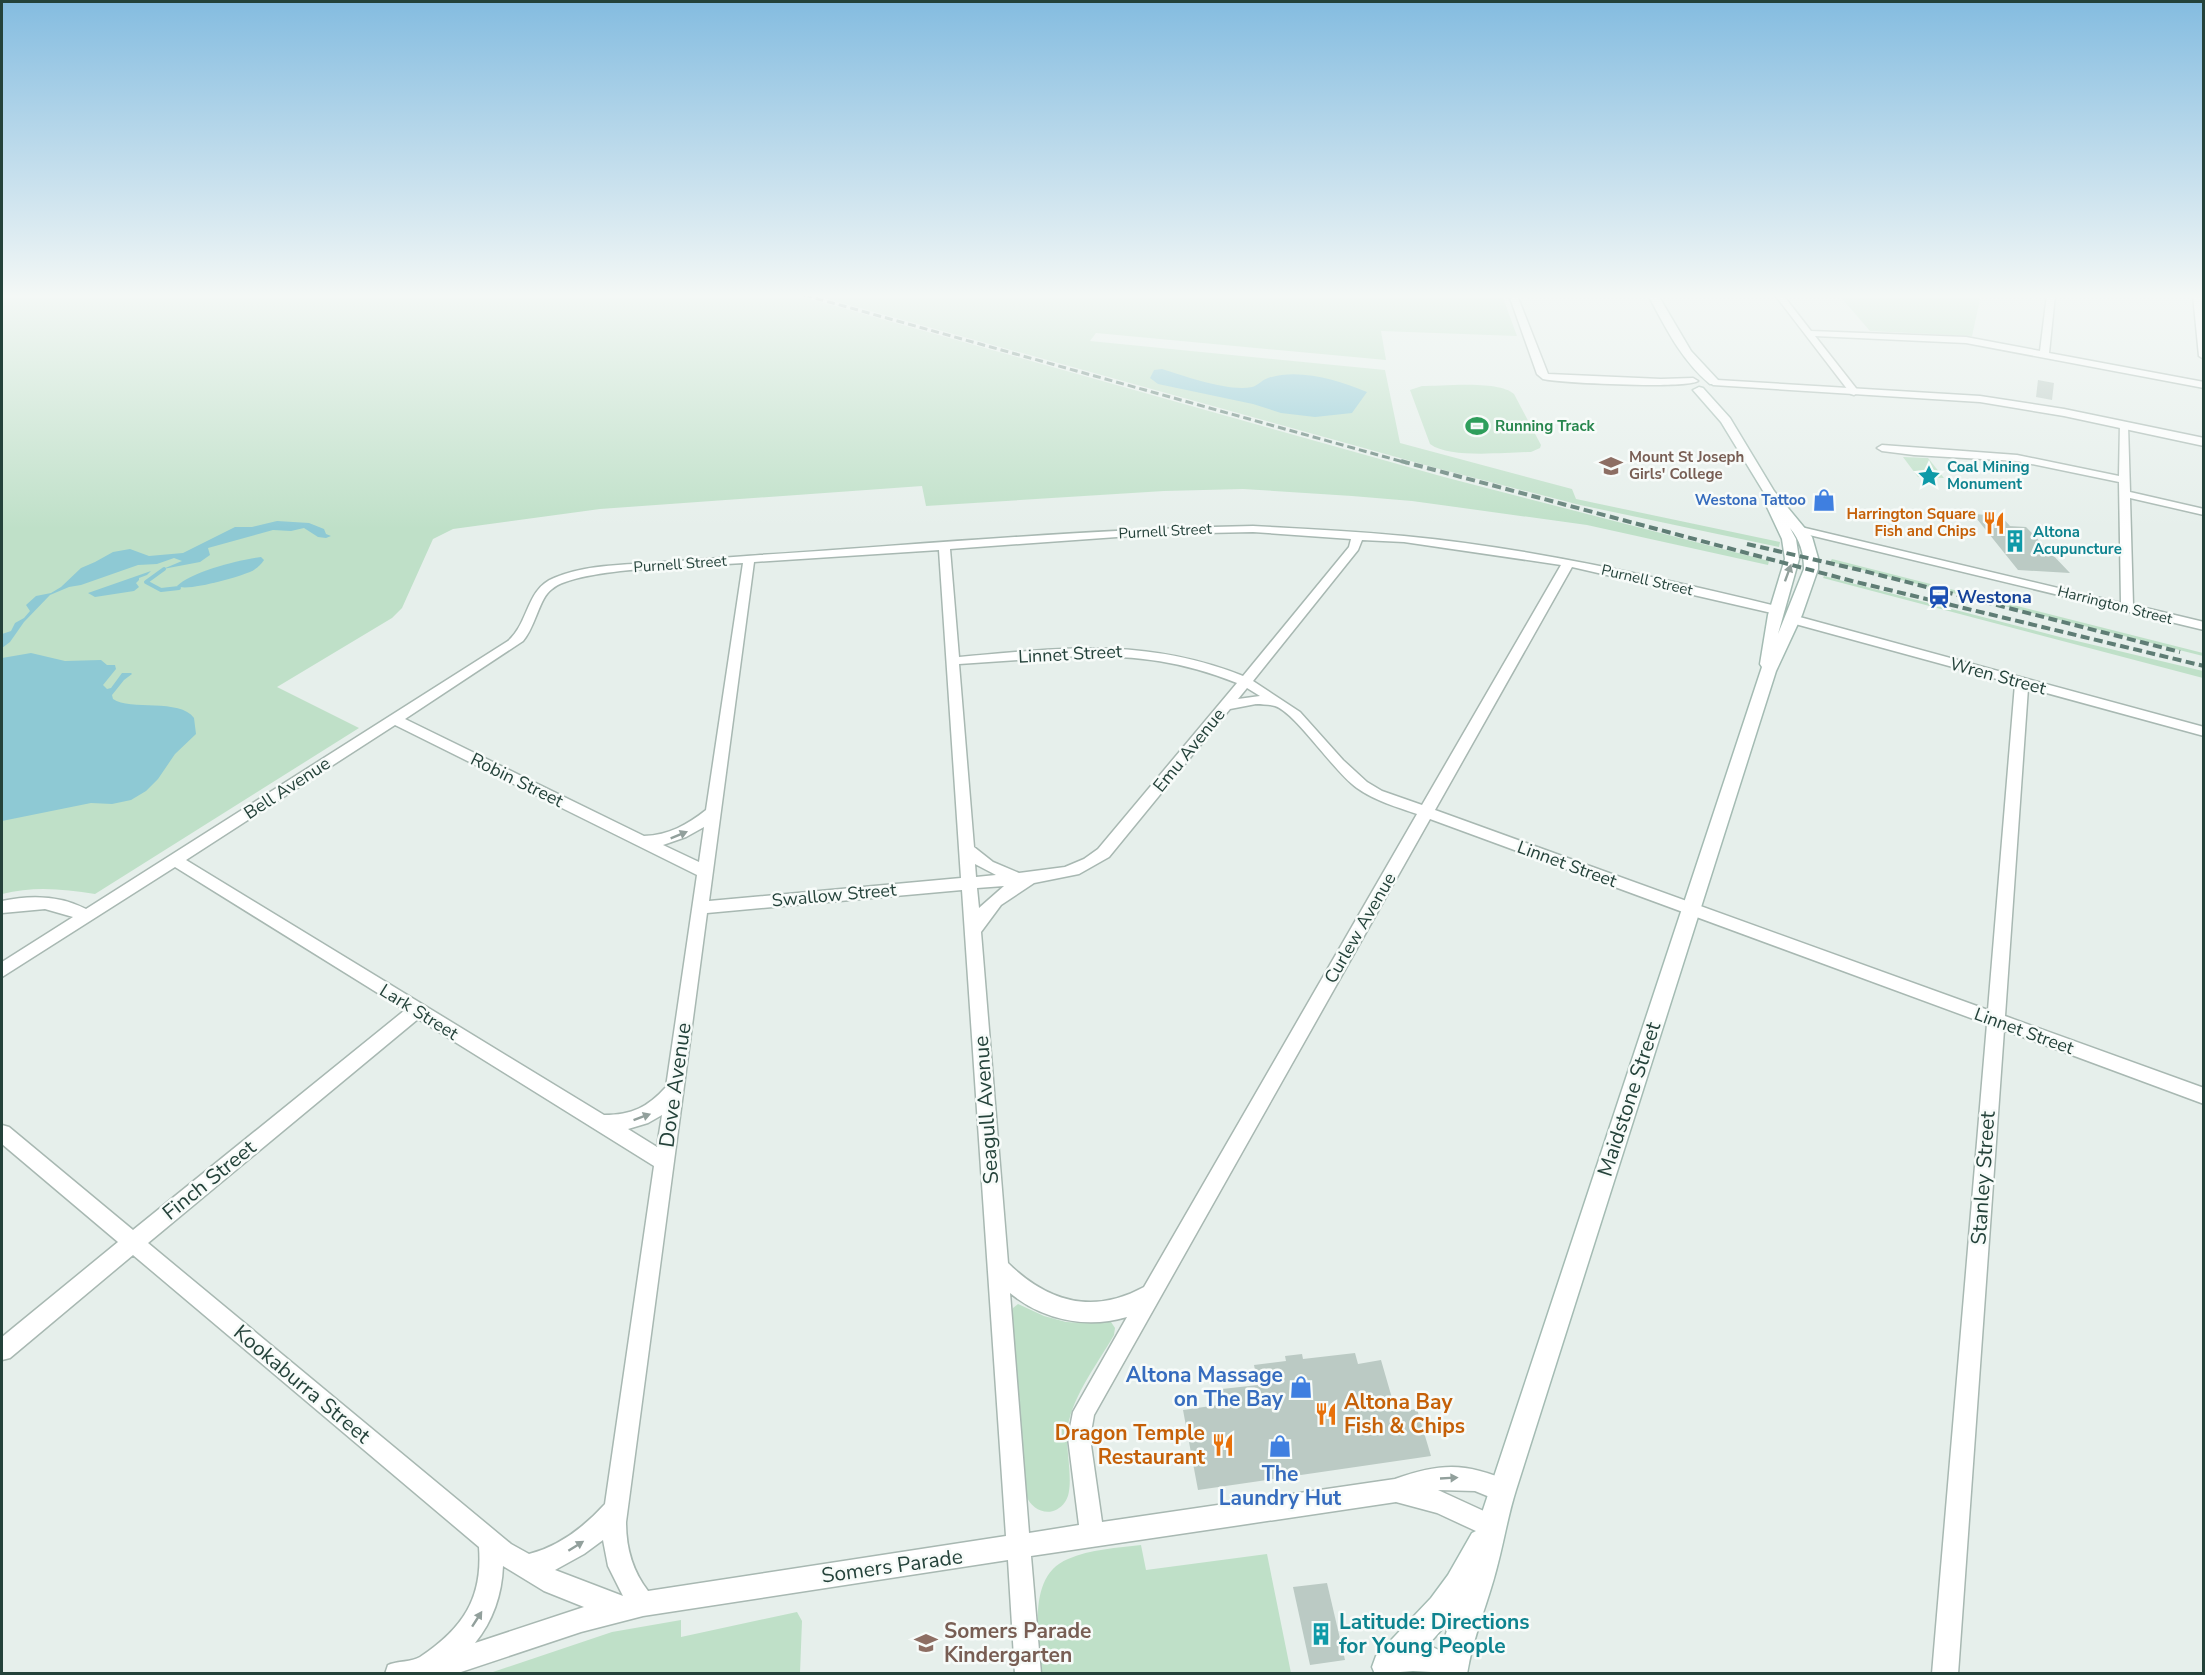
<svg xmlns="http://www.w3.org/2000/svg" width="2205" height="1675" viewBox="0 0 2205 1675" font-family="'Nunito Sans',sans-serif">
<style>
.green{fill:#bfe0c8}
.water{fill:#8ec9d4}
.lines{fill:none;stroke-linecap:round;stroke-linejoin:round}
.stream{stroke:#8ec9d4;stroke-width:4}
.building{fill:#bbcac4}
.minor-casing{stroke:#a8b8b2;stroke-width:3}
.tertiary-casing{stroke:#a8b8b2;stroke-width:3}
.secondary-casing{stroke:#a4bbb3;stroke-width:3}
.minor{fill:#fff;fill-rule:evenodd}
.tertiary{fill:#fff;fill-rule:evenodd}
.secondary{fill:#fff;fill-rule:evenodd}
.rail-far1{stroke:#5f7d75;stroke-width:3;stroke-dasharray:8 4;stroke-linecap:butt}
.rail{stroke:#5f7d75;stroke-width:4;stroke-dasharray:9 4.5;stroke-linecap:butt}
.oneway{fill:#92a09c}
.labels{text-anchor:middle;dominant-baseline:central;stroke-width:5;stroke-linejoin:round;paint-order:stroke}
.far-leisure-label{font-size:15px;font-weight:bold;fill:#27864d;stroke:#f7fbf9;text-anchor:start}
.far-education-label{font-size:15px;font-weight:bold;fill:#785e54;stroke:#f7fbf9;text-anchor:start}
.far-culture-label{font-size:15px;font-weight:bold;fill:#0d838f;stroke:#f7fbf9;text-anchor:start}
.far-shop-label{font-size:15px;font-weight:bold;fill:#366cbe;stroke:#f7fbf9;text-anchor:end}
.far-food-label{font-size:15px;font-weight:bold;fill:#c56008;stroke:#f7fbf9;text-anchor:end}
.far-street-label{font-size:15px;fill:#24423a;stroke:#f7fbf9}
.transit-label{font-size:18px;font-weight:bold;fill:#164399;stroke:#f7fbf9;text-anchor:start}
.street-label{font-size:18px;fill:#24423a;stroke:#f7fbf9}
.near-street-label{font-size:21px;fill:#24423a;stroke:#f7fbf9}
.near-shop-label{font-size:21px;font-weight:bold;fill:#366cbe;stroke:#f7fbf9;text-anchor:end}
.near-food-label{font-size:21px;font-weight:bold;fill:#c56008;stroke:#f7fbf9;text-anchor:start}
.near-culture-label{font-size:21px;font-weight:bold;fill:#0d838f;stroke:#f7fbf9;text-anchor:start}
.near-education-label{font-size:21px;font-weight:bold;fill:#785e54;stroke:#f7fbf9;text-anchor:start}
</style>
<rect width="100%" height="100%" fill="#e6efeb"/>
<!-- green -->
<g class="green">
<path d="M 2,295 L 796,295 L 1444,477 L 1769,561 L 1768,565 L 1587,525 L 1412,501 L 1352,496 L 1243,489 L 1164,491 L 926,506 L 922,486 L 600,509 L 453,529 L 433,539 L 402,608 L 392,618 L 277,687 L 359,728 L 95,894 C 63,889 34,886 2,894 Z"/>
<polygon points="813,295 1502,295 1517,336 1381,331 1386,360 1096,333 1090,341 1385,370 1400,443 1572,489 1576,499 1780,542 1779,547 1580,505 1436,468"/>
<polygon points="1839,295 1981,295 1972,336 1870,331"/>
<path d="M 1422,386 C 1443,386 1499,380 1514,394 L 1541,445 L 1540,448 L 1531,452 C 1506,452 1450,459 1430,444 L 1410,390 Z"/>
<polygon points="1903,457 1928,458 1944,478 1918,477"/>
<polygon points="1832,559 2203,653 2203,656 1830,562"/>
<polygon points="1824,576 2060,637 2203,671 2203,678 1823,578"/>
<path d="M 1018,1304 L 1044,1316 L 1066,1322 L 1087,1323 L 1107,1321 L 1111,1322 L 1115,1328 L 1114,1335 C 1097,1365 1069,1400 1067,1434 C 1066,1452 1075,1489 1065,1502 C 1053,1519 1032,1512 1026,1495 L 1011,1314 L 1013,1308 Z"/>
<path d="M 1141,1545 L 1146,1570 L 1267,1554 L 1291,1673 L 1042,1673 C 1039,1638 1026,1576 1068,1559 C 1090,1549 1118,1548 1141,1545 Z"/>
<polygon points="797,1612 802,1621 800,1673 490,1673 612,1632 681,1620 681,1637"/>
</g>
<!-- water -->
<g class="water">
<path d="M 1162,369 C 1184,376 1229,392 1252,387 C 1257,386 1262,380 1268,378 C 1299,368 1338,380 1367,392 L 1352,413 L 1315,417 L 1281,413 L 1253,404 L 1158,384 L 1150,378 L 1154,370 Z"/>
<polygon points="277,521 309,523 324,529 326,534 331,536 326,538 318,537 304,528 291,531 273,530 208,548 210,555 200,562 163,569 182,561 174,558 157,564 138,565 81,585 69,587 50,595 24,622 10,642 2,648 2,634 11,631 15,623 24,618 30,611 26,605 36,596 51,593 61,587 81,568 95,562 113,552 130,549 149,556 183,553 235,527 252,527"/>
<path d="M 261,557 L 264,560 C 261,565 256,569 250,572 C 238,577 187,592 177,586 C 190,572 241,559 261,557 Z"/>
<polygon points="151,571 147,575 139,578 139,580 136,583 139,587 134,591 95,597 88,593"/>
<path d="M 31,653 L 65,661 L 101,660 L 107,665 L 115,665 L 116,669 L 103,685 L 107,689 L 111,688 L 122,673 L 131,673 L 132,674 L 124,680 L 112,695 L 113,699 C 130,711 180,698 194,718 L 196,734 L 175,754 L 158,779 L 146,791 L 131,800 L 112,804 L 91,803 L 2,821 L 2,658 Z"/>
</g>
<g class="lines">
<!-- stream -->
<polyline class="stream" points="164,569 146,582 161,590 179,588"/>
</g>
<!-- building -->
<g class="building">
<polygon points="2038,380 2054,383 2052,400 2036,397"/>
<polygon points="1973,514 2001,516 2010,526 2026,527 2070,573 2018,570"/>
<polygon points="1355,1353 1358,1364 1381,1360 1396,1412 1417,1409 1431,1456 1198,1490 1183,1410 1225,1404 1222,1389 1258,1385 1254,1365 1286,1361 1285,1356 1302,1354 1303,1359"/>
<polygon points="1327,1583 1345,1660 1310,1665 1293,1587"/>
</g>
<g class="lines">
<!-- minor casing -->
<g class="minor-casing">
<g id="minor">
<path d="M 1509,295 L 1517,295 L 1548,374 L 1661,379 L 1693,378 L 1698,381 C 1686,389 1562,383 1543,379 L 1537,374 Z"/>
<polygon points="1775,295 1783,295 1811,331 1966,337 2040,351 2047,295 2055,295 2049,353 2204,382 2204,388 1966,343 1815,336 1859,392 1854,395 1851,394"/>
<polygon points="2193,295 2201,295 2204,359 2199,356"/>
<polygon points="2120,423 2128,425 2130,492 2204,509 2204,515 2130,498 2133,605 2204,622 2204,630 1801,533 1795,530 1801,527 2121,603 2119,482 2017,461 1914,455 1882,451 1877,448 1882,445 2017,455 2119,476"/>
<path d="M 1253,526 C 1303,529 1354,531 1404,536 C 1531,548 1656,577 1780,607 L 1780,613 L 1776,614 L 1572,567 L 1435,810 L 1988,1010 L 2015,684 L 1788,622 L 1788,616 L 1796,616 L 2204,727 L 2204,736 L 2028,688 L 2005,1016 L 2204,1088 L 2204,1104 L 2004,1030 L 1958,1674 L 1932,1674 L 1987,1024 L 1430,819 L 1094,1415 L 1090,1438 L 1102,1522 L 1395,1479 C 1440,1463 1466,1462 1510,1482 L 1514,1490 L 1510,1498 L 1502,1502 L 1475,1491 L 1438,1490 L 1499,1518 L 1503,1526 L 1499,1534 L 1491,1538 L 1437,1513 L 1396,1502 L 1031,1556 L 1041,1674 L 1015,1674 L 1008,1560 L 643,1616 L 581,1632 L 455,1674 L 385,1674 L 388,1665 C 397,1661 412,1662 420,1657 C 462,1629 483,1599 479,1547 L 133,1255 L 10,1358 L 2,1360 L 2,1337 L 118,1242 L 2,1144 L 2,1125 L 9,1127 L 133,1230 L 405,1010 L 175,867 L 2,977 L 2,962 L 73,917 L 45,909 L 2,913 L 2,901 C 30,895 59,895 86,909 L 508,641 C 529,623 526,589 554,578 C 584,565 620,565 652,563 C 688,560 725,558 760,555 C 925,544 1089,529 1253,526 ZM 1253,532 L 1351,539 L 1349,547 L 1243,676 C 1144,637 1061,648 959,657 L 950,549 L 1159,534 ZM 1362,540 L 1404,542 L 1561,565 L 1422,805 L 1382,791 L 1367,782 L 1343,760 L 1300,712 L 1253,681 L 1358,550 ZM 939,550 L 961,878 L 709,901 L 754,562 ZM 743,563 L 706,810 C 687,825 669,835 644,836 L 405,719 L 523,641 C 536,626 539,598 552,589 C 578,567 704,566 743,563 ZM 1080,656 C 1140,656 1181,661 1237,683 L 1098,849 L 1084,859 L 1065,867 L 1019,873 L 993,862 L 974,847 L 959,664 ZM 1247,688 L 1260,696 L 1238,699 ZM 1256,704 C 1262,705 1269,704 1275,706 C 1295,712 1334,772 1357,788 C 1375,801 1397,807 1417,814 L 1144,1287 C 1093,1315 1048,1302 1008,1263 L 981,932 L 1001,905 L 1034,883 L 1079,874 L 1109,857 L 1230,709 ZM 395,725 L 697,875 L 666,1087 C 648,1107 632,1115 604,1115 L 186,860 ZM 704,827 L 699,862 L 663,845 L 686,837 ZM 975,864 L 996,875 L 976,877 ZM 1004,886 L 979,908 L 977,888 ZM 962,890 L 1006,1536 L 648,1591 C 632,1570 626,1548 626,1522 L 707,913 ZM 418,1019 L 654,1166 L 605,1504 C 584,1527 560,1546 529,1554 L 511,1544 L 148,1243 ZM 662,1115 L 657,1147 L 628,1129 L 648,1123 ZM 1010,1293 C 1043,1320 1086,1329 1127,1317 L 1073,1412 L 1068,1438 L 1079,1525 L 1029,1533 ZM 603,1540 L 608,1566 L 623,1596 L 555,1570 L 584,1554 ZM 503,1566 L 544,1591 L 584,1607 L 475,1643 C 493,1621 502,1594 503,1566 Z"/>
</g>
</g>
<!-- tertiary casing -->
<g class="tertiary-casing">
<polygon id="tertiary" points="1717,380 1980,396 2064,409 2204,438 2204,446 2064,416 1980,402 1713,385 1711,383"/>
</g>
<!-- secondary casing -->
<g class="secondary-casing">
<g id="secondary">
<path d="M 1648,295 L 1658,295 L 1691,351 L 1718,380 L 1718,384 L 1710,384 C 1681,360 1666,328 1648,295 Z"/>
<path d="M 1699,387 L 1703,388 L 1730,418 L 1774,491 L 1812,537 L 1818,558 L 1818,569 L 1802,615 L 1776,671 L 1516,1490 C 1508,1515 1504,1541 1497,1567 C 1488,1603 1473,1636 1467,1674 L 1413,1671 L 1375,1674 L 1372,1667 L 1376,1656 L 1431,1598 L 1448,1575 L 1472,1533 L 1476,1531 L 1762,667 L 1760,664 L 1768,615 L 1785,559 L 1782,539 L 1767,507 L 1771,504 L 1721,422 L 1693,390 ZM 1790,528 C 1800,540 1804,553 1804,569 L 1778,634 L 1799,559 L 1796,539 ZM 1450,1620 L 1441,1651 L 1428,1645 Z"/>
</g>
</g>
<!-- minor -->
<use href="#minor" class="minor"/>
<!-- tertiary -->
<use href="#tertiary" class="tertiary"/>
<!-- secondary -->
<use href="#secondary" class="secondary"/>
<!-- rail-far1 -->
<polyline class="rail-far1" points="804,295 1407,463"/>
<!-- rail -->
<g class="rail">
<polyline points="1401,461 1852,581 2204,666"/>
<polyline points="1747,544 1864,571 2180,652"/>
</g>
</g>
<!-- one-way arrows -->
<defs><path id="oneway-solid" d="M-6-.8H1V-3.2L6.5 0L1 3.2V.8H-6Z" transform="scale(1.5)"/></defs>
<g class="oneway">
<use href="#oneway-solid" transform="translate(1788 573) rotate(-70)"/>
<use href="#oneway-solid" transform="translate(679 835) rotate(-22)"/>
<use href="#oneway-solid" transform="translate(642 1117) rotate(-20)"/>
<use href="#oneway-solid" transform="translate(1449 1478) rotate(-3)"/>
<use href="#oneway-solid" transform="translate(576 1546) rotate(-32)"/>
<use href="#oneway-solid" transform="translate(477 1619) rotate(-57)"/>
</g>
<!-- sky -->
<linearGradient id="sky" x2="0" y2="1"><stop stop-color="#84bce0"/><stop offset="0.56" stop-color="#f4f8f6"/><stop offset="1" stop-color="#f4f8f6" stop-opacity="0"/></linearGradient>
<rect width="2205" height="529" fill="url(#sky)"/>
<!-- icons -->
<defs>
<g id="stadium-bare" transform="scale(1.8)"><path d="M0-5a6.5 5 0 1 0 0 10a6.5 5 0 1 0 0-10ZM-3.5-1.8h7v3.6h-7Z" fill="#2e9e5b" stroke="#f7fbf9" stroke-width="2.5" paint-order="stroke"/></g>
<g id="school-bare" transform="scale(1.8)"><path d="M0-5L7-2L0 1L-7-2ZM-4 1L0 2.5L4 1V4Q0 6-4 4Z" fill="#8d6e63" stroke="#f7fbf9" stroke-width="2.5" paint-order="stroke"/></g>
<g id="sight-bare" transform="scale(1.8)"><path d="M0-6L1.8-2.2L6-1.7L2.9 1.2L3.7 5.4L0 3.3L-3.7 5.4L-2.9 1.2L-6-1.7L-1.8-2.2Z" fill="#0f9aa8" stroke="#f7fbf9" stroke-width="2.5" paint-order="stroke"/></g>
<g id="shop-bare" transform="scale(1.8)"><path d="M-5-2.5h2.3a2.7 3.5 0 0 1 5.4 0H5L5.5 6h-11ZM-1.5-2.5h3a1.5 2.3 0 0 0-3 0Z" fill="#3f7fe0" stroke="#f7fbf9" stroke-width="2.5" paint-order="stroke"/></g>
<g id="restaurant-bare" transform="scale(1.8)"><path d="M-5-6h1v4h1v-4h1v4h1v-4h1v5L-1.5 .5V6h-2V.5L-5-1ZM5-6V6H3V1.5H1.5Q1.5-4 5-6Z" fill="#e8710a" stroke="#f7fbf9" stroke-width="2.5" paint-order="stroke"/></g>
<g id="building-bare" transform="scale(1.8)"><path d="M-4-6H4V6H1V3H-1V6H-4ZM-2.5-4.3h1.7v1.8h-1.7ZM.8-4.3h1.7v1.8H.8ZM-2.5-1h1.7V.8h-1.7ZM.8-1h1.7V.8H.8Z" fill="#0f9aa8" stroke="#f7fbf9" stroke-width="2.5" paint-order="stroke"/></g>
<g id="station-bare" transform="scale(1.8)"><path d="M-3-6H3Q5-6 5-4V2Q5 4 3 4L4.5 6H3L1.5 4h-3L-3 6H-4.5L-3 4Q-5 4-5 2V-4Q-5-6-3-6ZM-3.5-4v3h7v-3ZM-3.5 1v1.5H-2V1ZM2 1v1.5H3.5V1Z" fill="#1a4fb4" stroke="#f7fbf9" stroke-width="2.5" paint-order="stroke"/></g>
</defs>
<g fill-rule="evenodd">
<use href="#stadium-bare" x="1477" y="426"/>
<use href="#school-bare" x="1611" y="466"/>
<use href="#sight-bare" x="1929" y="476"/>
<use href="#shop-bare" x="1824" y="500"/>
<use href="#restaurant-bare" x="1994" y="523"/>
<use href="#building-bare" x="2015" y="541"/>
<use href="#station-bare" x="1939" y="597"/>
<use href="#shop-bare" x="1301" y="1387"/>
<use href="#restaurant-bare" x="1326" y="1414"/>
<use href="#restaurant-bare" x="1223" y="1445"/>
<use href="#shop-bare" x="1280" y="1446"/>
<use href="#building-bare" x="1321" y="1634"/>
<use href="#school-bare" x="926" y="1643"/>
</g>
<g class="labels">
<!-- far-leisure labels -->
<g class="far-leisure-label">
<text x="1495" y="426">Running Track</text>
</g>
<!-- far-education labels -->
<g class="far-education-label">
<text x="1629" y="457">Mount St Joseph<tspan x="1629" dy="17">Girls' College</tspan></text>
</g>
<!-- far-culture labels -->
<g class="far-culture-label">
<text x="1947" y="467">Coal Mining<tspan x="1947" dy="17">Monument</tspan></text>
<text x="2033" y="532">Altona<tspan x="2033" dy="17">Acupuncture</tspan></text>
</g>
<!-- far-shop labels -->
<g class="far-shop-label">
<text x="1806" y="500">Westona Tattoo</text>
</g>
<!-- far-food labels -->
<g class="far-food-label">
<text x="1976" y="514">Harrington Square<tspan x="1976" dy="17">Fish and Chips</tspan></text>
</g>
<!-- far-street labels -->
<g class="far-street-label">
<text transform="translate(1165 531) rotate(-3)">Purnell Street</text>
<text transform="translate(680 564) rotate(-4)">Purnell Street</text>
<text transform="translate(1647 580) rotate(13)">Purnell Street</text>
<text transform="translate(2115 605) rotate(14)">Harrington Street</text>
</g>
<!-- transit labels -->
<g class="transit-label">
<text x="1957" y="597">Westona</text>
</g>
<!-- street labels -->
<g class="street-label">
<text transform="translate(1070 654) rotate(-3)">Linnet Street</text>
<text transform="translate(1998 676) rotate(15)">Wren Street</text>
<text transform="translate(1189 750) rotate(-51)">Emu Avenue</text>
<text transform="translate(517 780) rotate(26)">Robin Street</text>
<text transform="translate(287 788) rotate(-33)">Bell Avenue</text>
<text transform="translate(1567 864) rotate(20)">Linnet Street</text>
<text transform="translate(834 895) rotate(-5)">Swallow Street</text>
<text transform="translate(1360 928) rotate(-60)">Curlew Avenue</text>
<text transform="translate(419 1012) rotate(32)">Lark Street</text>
<text transform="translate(2024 1031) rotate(20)">Linnet Street</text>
</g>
<!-- near-street labels -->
<g class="near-street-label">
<text transform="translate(675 1085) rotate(-82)">Dove Avenue</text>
<text transform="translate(1629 1099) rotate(-72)">Maidstone Street</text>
<text transform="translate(986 1110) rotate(-94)">Seagull Avenue</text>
<text transform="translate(1983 1178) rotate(-86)">Stanley Street</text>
<text transform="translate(209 1180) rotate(-39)">Finch Street</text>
<text transform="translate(302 1384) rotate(40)">Kookaburra Street</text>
<text transform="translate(892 1566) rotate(-8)">Somers Parade</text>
</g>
<!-- near-shop labels -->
<g class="near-shop-label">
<text x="1283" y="1375">Altona Massage<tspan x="1283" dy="24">on The Bay</tspan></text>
<text x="1280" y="1474" text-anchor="middle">The<tspan x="1280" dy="24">Laundry Hut</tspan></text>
</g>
<!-- near-food labels -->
<g class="near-food-label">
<text x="1344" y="1402">Altona Bay<tspan x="1344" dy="24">Fish &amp; Chips</tspan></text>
<text x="1205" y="1433" text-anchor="end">Dragon Temple<tspan x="1205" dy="24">Restaurant</tspan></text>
</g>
<!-- near-culture labels -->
<g class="near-culture-label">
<text x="1339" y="1622">Latitude: Directions<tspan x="1339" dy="24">for Young People</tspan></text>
</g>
<!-- near-education labels -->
<g class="near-education-label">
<text x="944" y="1631">Somers Parade<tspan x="944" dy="24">Kindergarten</tspan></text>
</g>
</g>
<!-- border -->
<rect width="2205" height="1675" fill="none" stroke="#24423a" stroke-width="6"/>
</svg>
